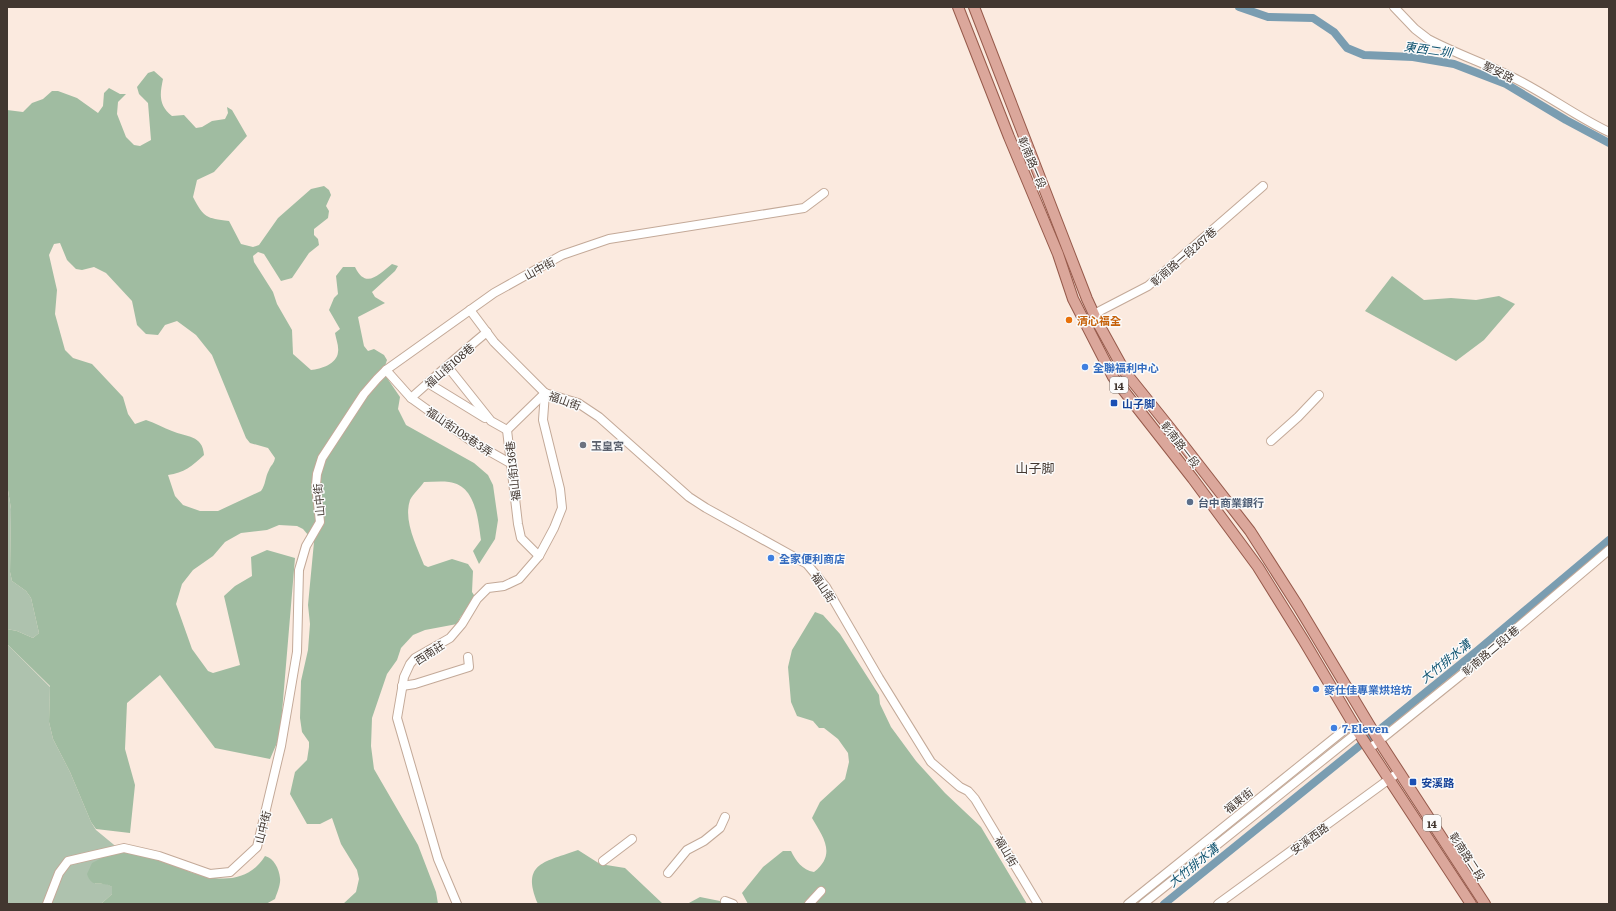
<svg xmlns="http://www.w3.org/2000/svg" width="1616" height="911" viewBox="0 0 1616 911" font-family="Literata,'Noto Sans TC',serif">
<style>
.green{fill:#aec2ae}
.forest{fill:#a0bca1;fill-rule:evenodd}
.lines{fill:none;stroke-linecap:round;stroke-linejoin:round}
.canal{stroke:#7a9db1;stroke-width:8}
.minor-casing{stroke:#c3a998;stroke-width:10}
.major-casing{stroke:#965a4b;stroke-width:12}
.minor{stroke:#fff;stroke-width:8}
.major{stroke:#dba79b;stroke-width:10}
.food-dot{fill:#e8710a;stroke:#fbfbfb;stroke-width:1.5}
.shop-dot{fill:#3f7fe0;stroke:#fbfbfb;stroke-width:1.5}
.transit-dot{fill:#1a4fb4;stroke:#fbfbfb;stroke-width:1.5}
.worship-dot{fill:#6b7280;stroke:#fbfbfb;stroke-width:1.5}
.service-dot{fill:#5c6f8a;stroke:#fbfbfb;stroke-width:1.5}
.labels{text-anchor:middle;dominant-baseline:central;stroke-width:3;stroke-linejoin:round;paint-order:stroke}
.shield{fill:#fbfbfb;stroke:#7a726d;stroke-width:1}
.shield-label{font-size:10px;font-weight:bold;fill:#423730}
.street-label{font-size:11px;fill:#423730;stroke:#fbfbfb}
.food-label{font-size:11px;font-weight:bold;fill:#c56008;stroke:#fbfbfb;text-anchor:start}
.shop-label{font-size:11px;font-weight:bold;fill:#366cbe;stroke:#fbfbfb;text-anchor:start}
.transit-label{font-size:11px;font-weight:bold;fill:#164399;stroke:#fbfbfb;text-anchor:start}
.worship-label{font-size:11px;font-weight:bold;fill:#5b616d;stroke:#fbfbfb;text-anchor:start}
.service-label{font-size:11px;font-weight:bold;fill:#4e5e75;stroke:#fbfbfb;text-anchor:start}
.water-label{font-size:12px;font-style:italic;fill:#0c516e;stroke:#fbfbfb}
.quarter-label{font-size:13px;fill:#423730;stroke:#fbfbfb}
</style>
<rect width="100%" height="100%" fill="#fbeadf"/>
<!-- green -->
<g class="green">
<polygon points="7,484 11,509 10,572 12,581 26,591 31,598 39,633 33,638 17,631 7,629"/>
<polygon points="7,644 50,687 49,722 53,739 70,772 91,822 96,830 119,849 95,884 107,884 112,887 112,894 101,904 7,904"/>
</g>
<!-- forest -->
<g class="forest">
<path d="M 154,71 L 163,79 C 160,94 158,105 172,116 L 184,115 L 196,128 L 202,127 L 212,121 L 225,119 L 228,113 L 227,107 L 232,110 L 247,136 L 214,172 L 197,180 L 193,197 C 204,218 206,218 229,221 L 241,244 L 253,247 L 259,245 L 278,218 L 311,189 L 324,186 L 329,190 L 331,195 L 326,206 L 329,211 L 328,218 L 314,229 L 314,235 L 318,239 L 319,245 L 309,253 L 292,278 L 281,281 L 264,254 L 258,252 L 253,256 L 254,262 L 273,292 L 277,304 L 292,330 L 293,354 L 311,370 C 321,369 337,364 338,352 C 339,346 336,339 335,333 L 340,329 L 329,310 L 334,298 L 338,294 L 336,276 L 343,267 L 355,267 C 366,290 379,274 392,264 L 398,266 L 395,271 L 372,292 L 375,297 L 385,303 L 358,317 L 364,346 L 368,351 L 374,349 L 384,355 L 387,360 L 383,372 L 400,397 L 398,409 L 406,425 L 474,463 L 488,475 L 493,485 L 498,520 L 495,539 L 479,564 L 473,551 L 481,540 C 478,520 476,485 449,482 C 441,481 432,482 424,482 C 420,488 413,494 410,500 C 403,521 417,546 424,565 L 428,567 L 452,559 L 468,564 L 473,571 L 472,592 L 479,603 L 461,616 L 457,624 L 425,630 L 413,635 L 401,648 L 397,660 L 387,674 L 372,718 L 371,746 L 374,769 L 418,845 L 436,892 L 438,904 L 343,904 L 356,892 L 359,879 L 357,870 L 341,844 L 332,818 L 320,824 L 307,824 L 290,794 L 295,772 L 307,760 L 309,747 L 309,742 L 302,732 L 300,718 L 301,681 L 308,650 L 310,624 L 308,605 L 314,542 L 303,529 L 297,526 L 279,525 L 267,530 L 241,533 L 225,542 L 213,556 L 193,570 L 182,584 L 176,604 L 192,649 L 208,671 L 213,673 L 240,665 L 224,596 L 235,586 L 252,576 L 251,557 L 267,550 L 295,558 L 280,736 L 270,759 L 215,748 L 160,675 L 127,703 L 125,749 L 135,785 L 130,833 L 96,829 L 91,822 L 70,772 L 53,739 L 49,722 L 50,686 L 7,644 L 7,629 L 17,631 L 33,638 L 39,633 L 31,598 L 26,591 L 12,581 L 10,572 L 11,509 L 7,484 L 7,110 L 23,112 L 32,103 L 43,99 L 52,91 L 58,91 L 77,98 L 98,113 L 103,106 L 104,93 L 109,88 L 120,94 L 126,94 L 118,102 L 117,114 L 126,137 L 134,145 L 140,146 L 151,140 L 148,103 L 139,94 L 137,87 L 148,73 ZM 60,243 L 67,260 L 76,269 L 82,270 L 94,267 L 106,273 L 132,301 L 137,325 L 146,334 L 158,335 L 165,325 L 177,321 L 196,335 L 212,355 L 246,438 L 250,443 L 268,448 L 275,458 C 274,464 271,465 269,470 C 265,477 266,484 261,491 L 218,511 L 200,511 L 183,505 L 175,496 L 168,475 C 184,473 192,466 204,455 C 203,435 186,437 172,431 C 164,428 155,423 146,420 L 135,424 L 128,414 L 123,397 L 92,364 L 73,358 L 65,350 L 55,314 L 57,290 L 49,255 L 54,244 Z"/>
<polygon points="1392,276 1424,300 1451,298 1476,300 1499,296 1515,304 1484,340 1456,361 1365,311"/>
<path d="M 815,612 L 823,615 L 840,634 L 879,695 L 880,704 L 891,727 L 916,761 L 945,793 L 981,827 L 1027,904 L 748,904 L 742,893 L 763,867 L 783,851 L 791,851 C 796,861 802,870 814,872 C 837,854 823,837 812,818 L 820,802 L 845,779 L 849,762 L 848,753 L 838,739 L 824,728 L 819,728 L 813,721 L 797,716 L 791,702 L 788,667 L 792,650 Z"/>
<path d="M 119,849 C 130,850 144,850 155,854 C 167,857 177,867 188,871 C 216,882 248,884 265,856 C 274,858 279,869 280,878 C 281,884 277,893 275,899 L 266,904 L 101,904 L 112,894 L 112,887 C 102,880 92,890 87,874 L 92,863 Z"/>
<path d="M 578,850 L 600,864 L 625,868 L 663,904 L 538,904 C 520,862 546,862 578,850 Z"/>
<polygon points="700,897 725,902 730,904 687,904"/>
</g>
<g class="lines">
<!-- canal -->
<g class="canal">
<polyline points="1239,7 1268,17 1313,18 1334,32 1347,48 1364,55 1413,57 1454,64 1506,84 1566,120 1609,143"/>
<polyline points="1164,904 1478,650 1609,540"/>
</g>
<!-- minor casing -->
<g class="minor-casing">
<g id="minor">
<path d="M 1394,7 L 1415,29 L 1428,39 C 1456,54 1487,64 1516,79 C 1548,95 1577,117 1609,132"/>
<polyline points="470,310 494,342 545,393 578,403 599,417 689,497 706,508 807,564 826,587 879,678 931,762 960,787 968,791 975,799 1038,904"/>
<polyline points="1094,314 1148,286 1263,186"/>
<polyline points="448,367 491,421 507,430"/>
<polyline points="386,370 411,398 471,441 510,463"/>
<polyline points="428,383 485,418"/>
<path d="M 411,398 C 436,376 461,353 487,332"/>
<polyline points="507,430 518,524 521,538 539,556"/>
<polyline points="507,430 545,393"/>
<polyline points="1271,441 1298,417 1319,395"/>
<polyline points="402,686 415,684 469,667 468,657"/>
<polyline points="1369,749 1466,671 1609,550"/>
<polyline points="603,861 632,839"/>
<polyline points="668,873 687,850 704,841 720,828 725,817"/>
<polyline points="725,901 733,904"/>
<polyline points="47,904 59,873 68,861 124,848 159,856 210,874 230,872 257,847 281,746 297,652 299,570 306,546 320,522 316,485 317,474 322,458 364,394 377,379 386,370 494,293 562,255 609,239 804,208 824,193"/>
<polyline points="457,904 438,859 397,718 404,677 410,664 415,658 450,638 462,624 477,599 488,588 504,586 519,579 539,556 554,528 562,508 560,489 543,420 545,393"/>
<polyline points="809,904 821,891"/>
<polyline points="1128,904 1353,723"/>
<polyline points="1143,904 1358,732"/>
<polyline points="1218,904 1399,772"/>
</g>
</g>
<!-- major casing -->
<g class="major-casing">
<g id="major">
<polyline points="958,7 1009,137 1058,254 1073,299 1113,377 1193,479 1258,567 1304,641 1358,732 1471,904"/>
<polyline points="974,7 1087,299 1098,323 1125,372 1170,428 1250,531 1298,606 1379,741 1485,904"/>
</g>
</g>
<!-- minor -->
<use href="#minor" class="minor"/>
<!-- major -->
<use href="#major" class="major"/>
</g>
<!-- markers -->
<circle class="food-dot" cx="1069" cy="320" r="4"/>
<g class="shop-dot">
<circle cx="1085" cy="367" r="4"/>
<circle cx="771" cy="558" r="4"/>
<circle cx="1316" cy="689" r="4"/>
<circle cx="1334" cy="728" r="4"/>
</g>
<g class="transit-dot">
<rect x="1110" y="399" width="8" height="8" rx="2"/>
<rect x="1409" y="778" width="8" height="8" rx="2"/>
</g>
<circle class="worship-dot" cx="583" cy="445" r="4"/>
<circle class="service-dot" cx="1190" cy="502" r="4"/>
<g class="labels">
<!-- shield labels -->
<g class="shield">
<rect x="1110" y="377" width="18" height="16" rx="3"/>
<rect x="1423" y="815" width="18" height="16" rx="3"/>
</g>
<g class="shield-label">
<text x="1119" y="385">14</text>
<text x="1432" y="823">14</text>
</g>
<!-- street labels -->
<g class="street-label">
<text transform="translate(1499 71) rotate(26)">聖安路</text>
<text transform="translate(1033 162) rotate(67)">彰南路一段</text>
<text transform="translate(1183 256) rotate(-41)">彰南路一段267巷</text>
<text transform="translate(539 268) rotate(-29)">山中街</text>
<text transform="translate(449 365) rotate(-41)">福山街108巷</text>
<text transform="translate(565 400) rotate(20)">福山街</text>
<text transform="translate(460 431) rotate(34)">福山街108巷3弄</text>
<text transform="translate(1181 444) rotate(52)">彰南路一段</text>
<text transform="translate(512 471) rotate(-96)">福山街136巷</text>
<text transform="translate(318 500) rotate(-95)">山中街</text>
<text transform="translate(824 587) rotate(56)">福山街</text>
<text transform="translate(1490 650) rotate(-40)">彰南路二段1巷</text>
<text transform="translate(429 652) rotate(-33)">西南莊</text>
<text transform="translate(1238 800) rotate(-39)">福東街</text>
<text transform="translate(262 827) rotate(-76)">山中街</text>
<text transform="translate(1309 838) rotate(-36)">安溪西路</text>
<text transform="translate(1007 851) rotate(59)">福山街</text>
<text transform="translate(1468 856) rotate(57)">彰南路二段</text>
</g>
<!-- food labels -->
<g class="food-label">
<text x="1077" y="320">清心福全</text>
</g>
<!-- shop labels -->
<g class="shop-label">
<text x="1093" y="367">全聯福利中心</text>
<text x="779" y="558">全家便利商店</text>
<text x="1324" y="689">麥仕佳專業烘培坊</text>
<text x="1342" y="728">7-Eleven</text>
</g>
<!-- transit labels -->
<g class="transit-label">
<text x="1122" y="403">山子脚</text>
<text x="1421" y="782">安溪路</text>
</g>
<!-- worship labels -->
<g class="worship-label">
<text x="591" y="445">玉皇宮</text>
</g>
<!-- service labels -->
<g class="service-label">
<text x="1198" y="502">台中商業銀行</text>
</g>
<!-- water labels -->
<g class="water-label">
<text transform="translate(1428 49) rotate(8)">東西二圳</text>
<text transform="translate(1445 661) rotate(-39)">大竹排水溝</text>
<text transform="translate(1193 865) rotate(-39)">大竹排水溝</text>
</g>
<!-- quarter labels -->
<g class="quarter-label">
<text x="1035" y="467">山子脚</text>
</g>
</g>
<!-- border -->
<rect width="1616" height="911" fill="none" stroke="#423730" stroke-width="16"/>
</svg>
